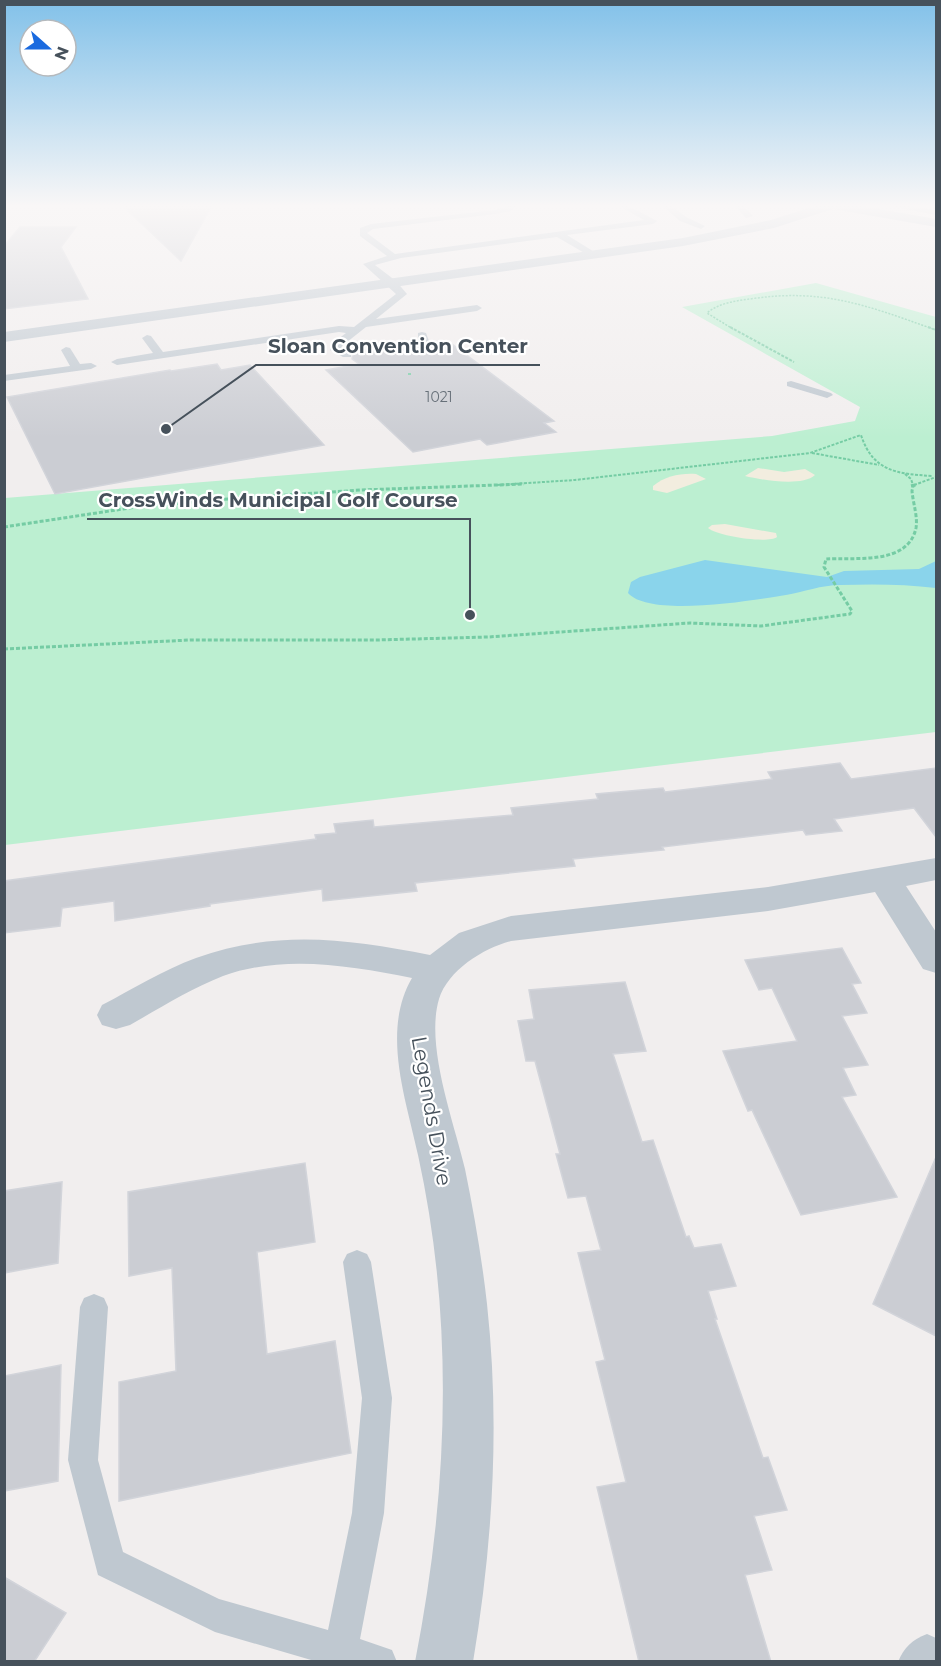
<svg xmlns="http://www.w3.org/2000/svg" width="941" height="1666" viewBox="0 0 941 1666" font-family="Montserrat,sans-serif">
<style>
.green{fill:#bcefd1}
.sand{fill:#f2eddf}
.water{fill:#8ad4eb}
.building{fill:#cbcdd3;stroke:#d2d4da;stroke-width:1.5}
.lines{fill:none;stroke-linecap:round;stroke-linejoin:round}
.path-far2{stroke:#75cca4;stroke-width:1.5;stroke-dasharray:2 1.5;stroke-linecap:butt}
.path-far1{stroke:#75cca4;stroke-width:2;stroke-dasharray:3 1.5;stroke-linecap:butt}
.path{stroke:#75cca4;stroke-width:3;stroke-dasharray:4 2;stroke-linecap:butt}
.lane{fill:#bfc8d0;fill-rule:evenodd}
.street{fill:#bfc8d0;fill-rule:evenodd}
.labels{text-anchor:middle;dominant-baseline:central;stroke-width:4.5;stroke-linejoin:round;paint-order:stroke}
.far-number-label{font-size:14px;fill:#677079}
.near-street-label{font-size:21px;fill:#46515b;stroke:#fff}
.leader{fill:none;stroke:#46515b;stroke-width:2}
.callout-dot{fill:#46515b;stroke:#fff;stroke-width:2}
.callout-label{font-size:20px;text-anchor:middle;font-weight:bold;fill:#46515b;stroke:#fff;stroke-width:4.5;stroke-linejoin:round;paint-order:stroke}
</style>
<rect width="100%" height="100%" fill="#f1eeee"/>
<!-- green -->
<polygon class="green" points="816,283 936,317 936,732 5,845 5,498 772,436 855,421 860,407 682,307"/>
<!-- sand -->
<g class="sand">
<path d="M 758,468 L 784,472 L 805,469 L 815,475 C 802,487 762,480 745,476 Z"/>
<path d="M 696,474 L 706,479 L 667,493 L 653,490 L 653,486 C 665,476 681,473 696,474 Z"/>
<path d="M 725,524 L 776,533 L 777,537 C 768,544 717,536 708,528 L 712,525 Z"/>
</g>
<!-- water -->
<path class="water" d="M 705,560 L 827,577 L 844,571 L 919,569 L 936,561 L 936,588 C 905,584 872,584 840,585 C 822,585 803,592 786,595 C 754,600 650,618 628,593 L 631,582 L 640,577 Z"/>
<!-- building -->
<g class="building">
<polygon points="122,205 212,205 181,261"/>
<polygon points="20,227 76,227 61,247 88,299 4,309 4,246"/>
<polygon points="452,344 554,421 544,423 556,432 487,445 480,439 413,452 326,370 359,364 352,359 353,352 395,345 392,350 399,354"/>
<polygon points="217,364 221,370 250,365 324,445 55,494 7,397 170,370 171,371"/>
<polygon points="840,763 851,779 936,768 936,837 914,808 834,819 842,831 806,835 803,830 662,847 664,850 573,859 575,866 415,883 417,891 323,901 322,889 210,904 210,906 115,921 114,901 62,908 60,926 4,933 4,881 316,839 315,835 336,833 334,824 373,820 374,827 513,815 511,808 598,799 596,794 663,788 665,792 772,779 768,772"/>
<polygon points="842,948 861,983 852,984 867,1013 842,1016 868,1065 843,1068 856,1095 842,1097 897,1197 801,1215 752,1110 748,1111 723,1051 797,1041 772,988 759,990 745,960"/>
<polygon points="625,982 646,1051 613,1054 642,1142 653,1140 686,1237 689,1236 694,1248 721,1244 736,1286 708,1291 717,1319 715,1319 763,1458 768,1457 787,1510 754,1516 772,1570 745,1575 771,1662 639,1662 597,1487 626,1482 596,1362 605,1360 578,1253 601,1250 586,1196 568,1198 556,1154 560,1154 535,1061 526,1061 518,1021 534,1019 529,990"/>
<polygon points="936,1157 936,1336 873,1304"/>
<polygon points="305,1163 315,1242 257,1252 267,1354 335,1341 351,1453 119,1501 119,1382 176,1371 172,1268 129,1276 128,1192"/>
<polygon points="62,1182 58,1263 4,1273 4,1191"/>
<polygon points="61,1365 58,1481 4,1491 4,1376"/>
<polygon points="4,1577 66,1613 34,1662 4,1662"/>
</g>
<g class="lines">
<!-- path-far2 -->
<path class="path-far2" d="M 733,329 L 707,313 C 719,303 735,301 750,299 C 822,288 866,305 933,329"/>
<!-- path-far1 -->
<g class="path-far1">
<polyline points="730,327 794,362"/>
<polyline points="928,327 936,330"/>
<polyline points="408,374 412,374"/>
<polyline points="812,453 879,465"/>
<polyline points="905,474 911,479 913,485"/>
<path d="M 497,485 L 575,480 L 810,453 L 861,435 C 873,472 898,474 933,476"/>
<polyline points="914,485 936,477"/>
</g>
<!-- path -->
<g class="path">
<polyline points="912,484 913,487"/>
<polyline points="4,527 136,507 213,500 361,490 524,484"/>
<path d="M 4,649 L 190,640 L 376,640 L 488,637 L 690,623 L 761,626 L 850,614 L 852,611 L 824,567 L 826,559 C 854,557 908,566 916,528 C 918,517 913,503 912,491 L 913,486 L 917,484"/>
</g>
<!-- lane -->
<g class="lane">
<polygon points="509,205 518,205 511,211 495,214 373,229 367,233 395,254 644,220 617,205 627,205 657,221 653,224 567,235 596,253 598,255 593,258 557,237 401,258 375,265 396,281 407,294 376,319 477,305 482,308 477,311 366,327 342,346 341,349 351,353 351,357 343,357 330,350 333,343 346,333 339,332 117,365 111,362 117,359 153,353 142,338 147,335 151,336 163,352 339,326 354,327 396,294 363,264 387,256 360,236 360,228 371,224 495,210"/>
<polygon points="661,205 670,205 686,217 705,226 701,229 680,221"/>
<polygon points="734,205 743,205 753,216 746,218"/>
<polygon points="885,205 903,205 936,210 936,215"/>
<polygon points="422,332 426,333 429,341 422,347 399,352 394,349 418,340 418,333"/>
<polygon points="66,347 70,348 80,364 91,363 97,366 91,369 4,381 4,375 70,366 61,350"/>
<polygon points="791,381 831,393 833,395 827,398 787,386 787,382"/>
<polygon points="357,1250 367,1254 371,1262 392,1398 384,1513 360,1639 392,1650 397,1662 318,1662 215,1632 98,1575 68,1460 80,1307 84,1298 94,1294 104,1298 108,1307 98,1460 123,1552 219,1599 328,1630 352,1513 362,1398 343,1262 347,1254"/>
<path d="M 927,1634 L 936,1638 L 936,1662 L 898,1662 C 904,1647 912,1640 927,1634 Z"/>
</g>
<!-- street -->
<g class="street">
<polygon points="818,205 856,205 936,219 936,227 833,209 774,228 683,246 4,342 4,332 683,238 771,220"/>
<path d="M 936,858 L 936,880 L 906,886 L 936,932 L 936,973 L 923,969 L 875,892 L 768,911 L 511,941 C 484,948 448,970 439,999 C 425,1046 454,1122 465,1169 C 474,1213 482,1259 487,1304 C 500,1423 493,1543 473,1662 L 415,1662 C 448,1494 455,1323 418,1155 C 406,1099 381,1031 412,978 C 351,966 284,954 223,976 C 190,989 160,1008 130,1025 L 116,1029 L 102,1025 L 97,1015 L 102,1005 C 133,989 163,970 196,958 C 277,929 348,939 430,955 L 459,933 L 511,916 L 768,887 Z"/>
</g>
</g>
<!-- sky -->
<linearGradient id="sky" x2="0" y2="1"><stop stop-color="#82c1e9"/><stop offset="0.47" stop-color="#f9f7f7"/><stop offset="1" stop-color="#f9f7f7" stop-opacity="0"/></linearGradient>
<rect width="941" height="438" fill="url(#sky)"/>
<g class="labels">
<!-- far-number labels -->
<g class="far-number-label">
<text x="439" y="397">1021</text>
</g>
<!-- near-street labels -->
<g class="near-street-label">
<text transform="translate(432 1111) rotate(80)">Legends Drive</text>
</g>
</g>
<!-- callouts -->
<path class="leader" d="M166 429L256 365H540M470 615L470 519H87"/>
<g class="callout-dot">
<circle cx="166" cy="429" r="6"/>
<circle cx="470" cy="615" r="6"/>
</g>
<g class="callout-label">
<text x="398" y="353">Sloan Convention Center</text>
<text x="278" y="507">CrossWinds Municipal Golf Course</text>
</g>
<!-- border -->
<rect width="941" height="1666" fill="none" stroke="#46515b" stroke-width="12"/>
<!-- north arrow -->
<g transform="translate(48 48) rotate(111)"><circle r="28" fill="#ffffff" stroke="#b5b9bd" stroke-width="1.5"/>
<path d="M0-4.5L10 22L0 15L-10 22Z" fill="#1a6adf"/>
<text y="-9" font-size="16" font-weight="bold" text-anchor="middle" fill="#46515b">N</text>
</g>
</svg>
